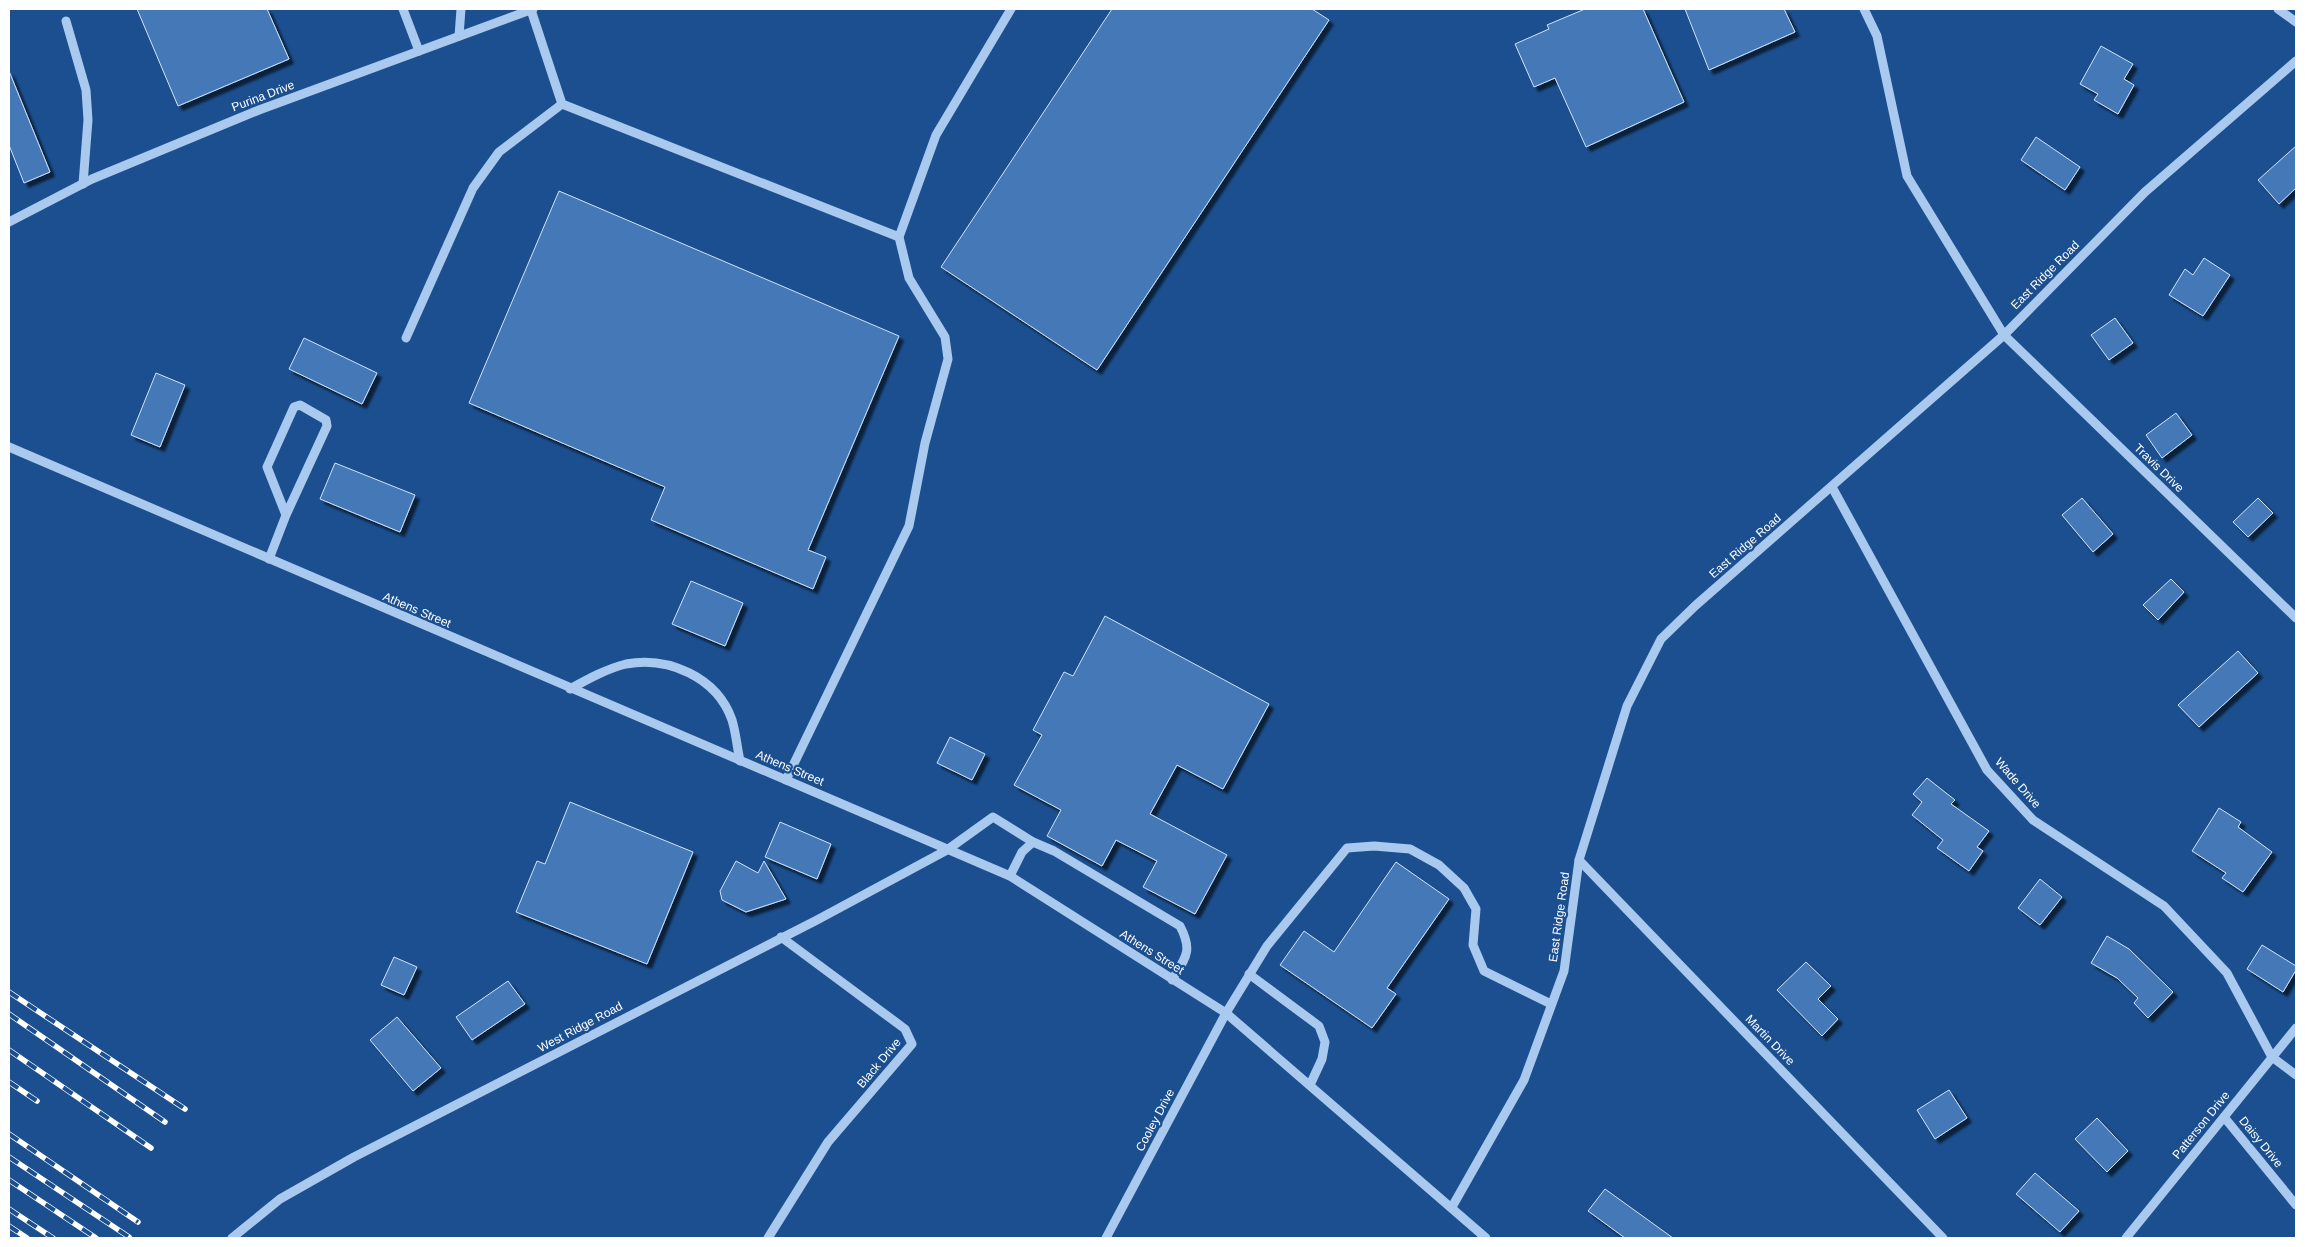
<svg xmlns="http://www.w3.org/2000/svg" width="2305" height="1247" viewBox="0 0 2305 1247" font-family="Arial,sans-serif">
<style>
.building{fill:#4478b7;stroke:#cfe3fa;filter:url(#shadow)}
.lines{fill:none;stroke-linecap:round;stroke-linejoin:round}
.minor{stroke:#a9c9ee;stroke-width:9}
.rail-casing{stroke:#fff;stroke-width:5.5}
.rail{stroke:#1b4f8f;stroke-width:4;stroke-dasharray:11;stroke-linecap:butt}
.labels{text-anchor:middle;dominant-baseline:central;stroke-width:4.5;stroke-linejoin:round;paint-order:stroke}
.street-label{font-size:12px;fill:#fff;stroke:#1b4f8f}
</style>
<defs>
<filter id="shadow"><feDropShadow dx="4.5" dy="4.5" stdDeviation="1" flood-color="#0009"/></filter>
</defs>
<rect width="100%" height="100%" fill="#1b4f8f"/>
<!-- building -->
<g class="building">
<polygon points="137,9 267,9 289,59 178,106"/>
<polygon points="1112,9 1312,9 1329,20 1097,370 941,267"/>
<polygon points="1585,9 1643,9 1684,102 1586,147 1555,78 1534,87 1515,44 1549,29 1547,25"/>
<polygon points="1685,9 1784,9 1795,32 1709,70"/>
<polygon points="2101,46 2133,64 2124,79 2134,85 2118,114 2094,100 2098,94 2080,84"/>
<polygon points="9,71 50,172 24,183 9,145"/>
<polygon points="2036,137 2080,167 2065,190 2021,160"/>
<polygon points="2296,146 2296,188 2279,204 2258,180"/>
<polygon points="559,191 899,336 808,550 826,557 813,589 651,520 665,487 469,403"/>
<polygon points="2204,258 2230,275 2203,316 2169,295 2185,269 2193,275"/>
<polygon points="2115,318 2133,343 2109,360 2091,335"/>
<polygon points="304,338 377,373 362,404 289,369"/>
<polygon points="156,373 185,385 160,447 131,435"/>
<polygon points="2176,413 2192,435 2162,458 2146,435"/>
<polygon points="335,463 415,495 400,532 320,499"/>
<polygon points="2082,498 2113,534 2093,552 2062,515"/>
<polygon points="2258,498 2273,513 2248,537 2233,522"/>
<polygon points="2171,579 2184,592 2158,620 2143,605"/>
<polygon points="691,581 743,603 725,646 672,624"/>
<polygon points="1105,616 1269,704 1223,789 1177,765 1150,814 1227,855 1195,914 1143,887 1157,861 1116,840 1102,866 1047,836 1061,810 1014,785 1042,735 1033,730 1064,672 1073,676"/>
<polygon points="2238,651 2258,673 2199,727 2178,705"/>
<polygon points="950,737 985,754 972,780 937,763"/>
<polygon points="1927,778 1955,800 1951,804 1989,831 1977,847 1983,851 1969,871 1937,848 1943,840 1912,815 1922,802 1913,794"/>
<polygon points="570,802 693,852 647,964 516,912 537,861 545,864"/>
<polygon points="2219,808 2241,822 2238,827 2272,852 2243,892 2222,878 2226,873 2192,851"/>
<polygon points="780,822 831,844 817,879 765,857"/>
<polygon points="736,861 758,873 764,861 786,899 746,912 722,900 720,891"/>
<polygon points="1396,862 1449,899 1387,988 1396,994 1372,1028 1280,965 1304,931 1334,952"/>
<polygon points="2040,879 2062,897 2040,925 2018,908"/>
<polygon points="2107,936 2129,949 2173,992 2148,1018 2134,1003 2138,998 2117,978 2091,963"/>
<polygon points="2262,945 2296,966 2296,970 2283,992 2247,969"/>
<polygon points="394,957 417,967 404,995 381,985"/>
<polygon points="1806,962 1831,986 1818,999 1838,1019 1822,1036 1777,990"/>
<polygon points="508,981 525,1004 472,1040 456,1017"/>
<polygon points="397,1017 441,1068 413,1091 370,1040"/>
<polygon points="1949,1090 1967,1118 1935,1139 1917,1110"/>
<polygon points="2097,1118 2128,1151 2107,1172 2075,1139"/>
<polygon points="2035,1173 2079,1211 2060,1232 2016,1194"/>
<polygon points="1605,1189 1673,1238 1625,1238 1588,1211"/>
</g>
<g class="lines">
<!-- minor -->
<g class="minor">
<polyline points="403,9 419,51"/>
<polyline points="1864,9 1877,36 1907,176 2004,335 2296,618"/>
<polyline points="2278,9 2296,22"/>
<polyline points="531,10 562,104 899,237"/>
<polyline points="66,21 86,90 88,120 83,184"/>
<polyline points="459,36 461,9"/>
<polyline points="9,222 92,179 259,110 533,9"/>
<polyline points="406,338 473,188 499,152 562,104"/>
<polyline points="9,447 1010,876 1226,1013 1486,1238"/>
<polyline points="1832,487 1987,770 2033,820 2164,906 2227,973 2272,1057 2296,1075"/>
<polyline points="269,559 286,515 327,426 326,420 300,405 294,407 267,467 286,515"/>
<path d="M 570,689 C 588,679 606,669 626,664 C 668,656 717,677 732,720 C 736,733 737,747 740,761"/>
<polyline points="786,780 909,526 925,443 948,359 945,337 909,278 899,237 936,135 1011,9"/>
<polyline points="1579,860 1943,1238"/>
<path d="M 1010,876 L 1022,852 L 1033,842 L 1054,851 L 1180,926 C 1193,951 1186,957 1172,980"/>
<polyline points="1249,974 1319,1026 1325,1042 1322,1059 1310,1085"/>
<polyline points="2224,1117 2296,1205"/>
<polyline points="1452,1207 1524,1080 1564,971 1579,860 1627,706 1661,639 1695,606 2004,335 2145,192 2296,61"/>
<polyline points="232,1238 280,1199 354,1157 817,920 947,850 993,817 1033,842"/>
<polyline points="768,1238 828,1142 912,1044 905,1029 781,937"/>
<polyline points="1106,1238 1226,1013 1267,946 1347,848 1374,846 1410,849 1439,865 1464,888 1476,909 1473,945 1484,971 1551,1004"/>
<polyline points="2126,1238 2296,1028"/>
</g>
<!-- rail casing -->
<g class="rail-casing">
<g id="rail">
<polyline points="9,992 185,1109"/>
<polyline points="9,1014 165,1122"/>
<polyline points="9,1050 151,1148"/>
<polyline points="9,1082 37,1101"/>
<polyline points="9,1134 138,1222"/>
<polyline points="9,1157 129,1237"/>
<polyline points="9,1180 96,1238"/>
<polyline points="9,1209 53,1238"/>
<polyline points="9,1226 27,1238"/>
</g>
</g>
<!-- rail -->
<use href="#rail" class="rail"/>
</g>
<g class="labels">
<!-- street labels -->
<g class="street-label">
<text transform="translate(263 96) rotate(-21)">Purina Drive</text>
<text transform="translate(2045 275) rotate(-45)">East Ridge Road</text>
<text transform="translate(2159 468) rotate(44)">Travis Drive</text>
<text transform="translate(1745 546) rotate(-41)">East Ridge Road</text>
<text transform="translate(417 610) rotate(23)">Athens Street</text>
<text transform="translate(790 768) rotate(23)">Athens Street</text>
<text transform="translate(2018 783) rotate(49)">Wade Drive</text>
<text transform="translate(1559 917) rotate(-82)">East Ridge Road</text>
<text transform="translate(1152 952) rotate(32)">Athens Street</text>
<text transform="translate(580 1027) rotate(-28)">West Ridge Road</text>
<text transform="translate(1770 1040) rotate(46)">Martin Drive</text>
<text transform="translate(879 1063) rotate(-50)">Black Drive</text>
<text transform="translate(1155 1120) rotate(-62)">Cooley Drive</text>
<text transform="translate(2201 1125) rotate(-51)">Patterson Drive</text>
<text transform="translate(2261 1142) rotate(51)">Daisy Drive</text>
</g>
</g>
<!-- border -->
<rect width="2305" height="1247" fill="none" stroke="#ffffff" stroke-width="20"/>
</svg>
